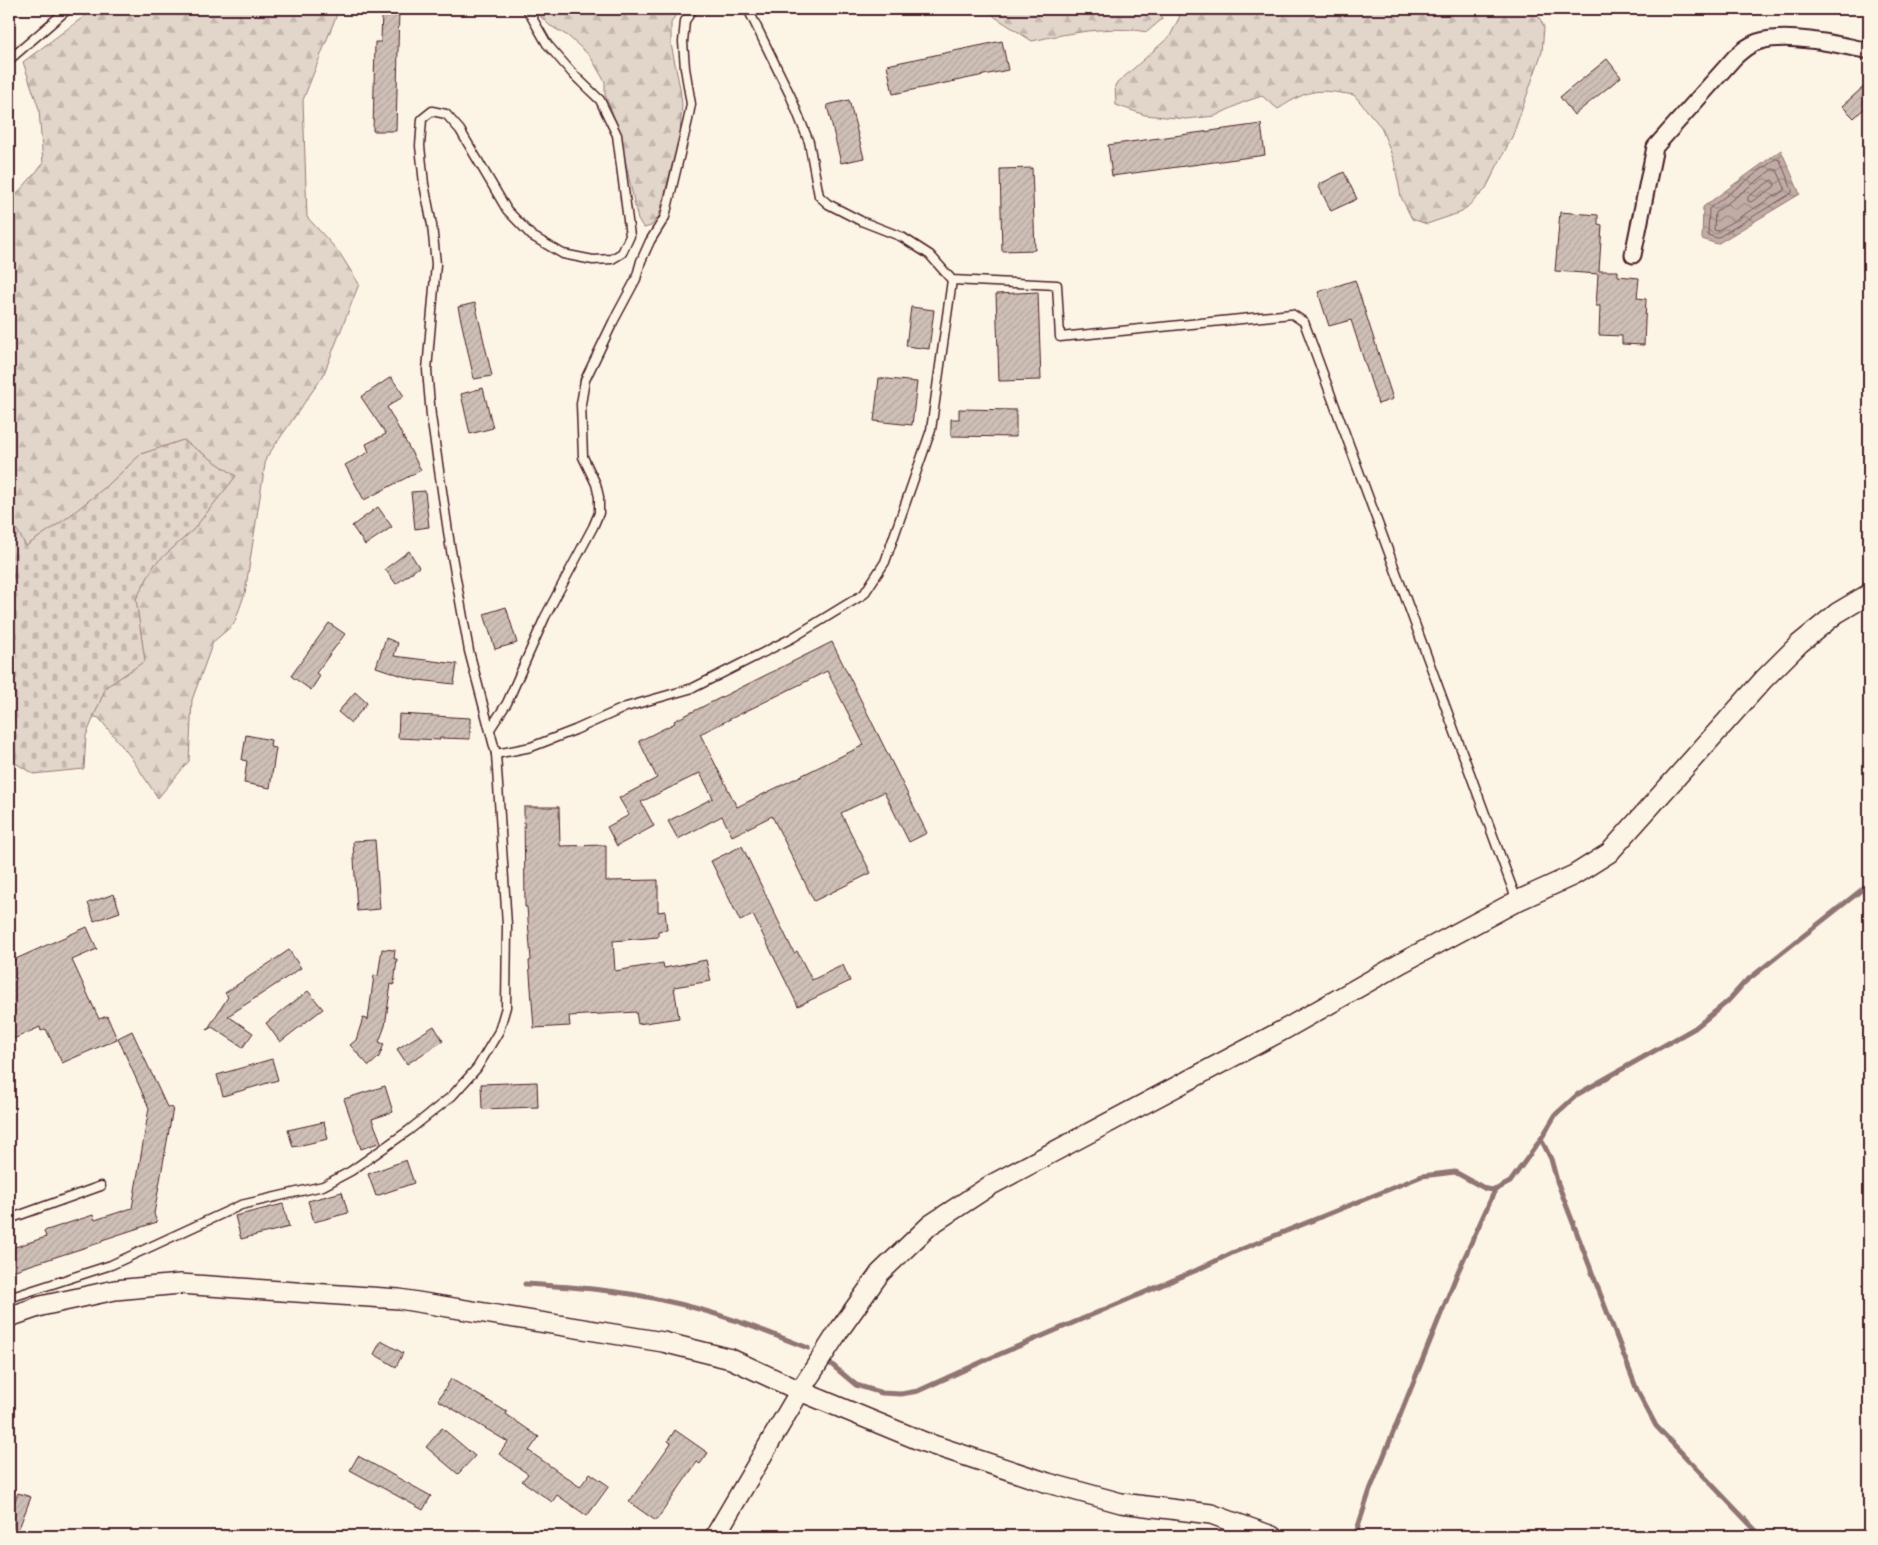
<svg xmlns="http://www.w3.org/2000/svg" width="1878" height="1545" viewBox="0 0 1878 1545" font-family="Caveat,sans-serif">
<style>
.forest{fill:url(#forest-firs);stroke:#967a7a}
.cemetery{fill:url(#cemetery-stones);stroke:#967a7a}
.water{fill:url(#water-waves);stroke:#917474}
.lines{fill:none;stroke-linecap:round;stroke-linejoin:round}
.shore{stroke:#79575c;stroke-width:1}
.stream{stroke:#917474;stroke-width:5}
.building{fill:url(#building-hatch);stroke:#4a1f2b;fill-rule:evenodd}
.service-casing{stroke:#4a1f2b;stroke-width:11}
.minor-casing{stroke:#4a1f2b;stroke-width:19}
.tertiary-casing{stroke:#4a1f2b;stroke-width:22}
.service{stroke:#fcf5e5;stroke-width:8}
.minor{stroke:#fcf5e5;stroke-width:15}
.tertiary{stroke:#fcf5e5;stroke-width:19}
</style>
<defs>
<pattern id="forest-firs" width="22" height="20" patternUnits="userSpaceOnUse" patternTransform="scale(1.25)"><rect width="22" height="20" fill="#e2d5ca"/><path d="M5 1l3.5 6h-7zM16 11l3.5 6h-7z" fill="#c3b6ae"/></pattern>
<pattern id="cemetery-stones" width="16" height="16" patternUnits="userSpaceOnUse" patternTransform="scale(1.25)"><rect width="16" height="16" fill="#e2d5ca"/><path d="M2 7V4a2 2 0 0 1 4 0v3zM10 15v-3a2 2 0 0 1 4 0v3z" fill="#c3b6ae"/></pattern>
<pattern id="water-waves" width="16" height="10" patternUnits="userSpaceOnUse" patternTransform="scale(1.25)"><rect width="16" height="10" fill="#c0aca5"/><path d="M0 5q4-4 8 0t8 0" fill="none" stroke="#9e8b87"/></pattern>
<pattern id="building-hatch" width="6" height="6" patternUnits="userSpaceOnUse" patternTransform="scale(1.25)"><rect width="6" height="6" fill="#cfc0b7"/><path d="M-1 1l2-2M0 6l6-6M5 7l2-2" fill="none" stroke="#b3a59e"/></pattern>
</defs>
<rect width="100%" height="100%" fill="#fcf5e5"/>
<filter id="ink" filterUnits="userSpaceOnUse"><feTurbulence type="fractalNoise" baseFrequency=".02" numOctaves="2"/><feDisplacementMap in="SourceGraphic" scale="10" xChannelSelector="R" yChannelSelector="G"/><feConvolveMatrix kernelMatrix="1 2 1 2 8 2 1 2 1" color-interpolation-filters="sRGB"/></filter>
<g filter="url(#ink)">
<!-- forest -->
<g class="forest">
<polygon points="92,9 339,9 303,100 307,217 339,252 359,284 323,376 266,458 245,593 234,624 213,642 192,700 189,761 158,798 130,756 99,718 50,704 9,688 9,203 43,164 39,109 23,62 90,12"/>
<polygon points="533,9 679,9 671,23 671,44 680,88 682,104 680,134 659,216 651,226 644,228 638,220 618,127 605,95 605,82 590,56 568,36 549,25"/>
<path d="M 988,9 L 1158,9 L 1162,19 L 1147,32 C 1110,25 1069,33 1032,41 L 995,17 Z"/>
<path d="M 1175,9 L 1535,9 L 1544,27 L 1542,52 L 1513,135 L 1485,190 L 1462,212 L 1427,224 L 1412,219 L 1401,197 L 1394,161 L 1381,127 L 1354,95 C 1316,89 1311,88 1278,109 L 1262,96 L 1244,102 L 1215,116 L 1186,119 L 1145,115 L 1116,105 L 1115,85 L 1170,36 L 1180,16 Z"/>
</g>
<!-- cemetery -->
<polygon class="cemetery" points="183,440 236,476 193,530 155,564 136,599 145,661 106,687 86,736 84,769 33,774 9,759 9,516 26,546 67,518 108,485 141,454"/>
<!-- water -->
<polygon class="water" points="1781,150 1800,194 1717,244 1702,239 1703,207"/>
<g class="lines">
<!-- shore -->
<g class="shore">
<polygon points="1776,159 1780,160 1792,190 1792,193 1717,238 1708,235 1709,209"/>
<polygon points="1773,169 1777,170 1785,188 1784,190 1717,231 1714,230 1715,213"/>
<polygon points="1772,180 1775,184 1774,187 1751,202 1748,201 1748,197"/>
</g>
<!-- stream -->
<g class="stream">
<polyline points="1541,1139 1551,1159 1557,1181 1637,1390 1656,1426 1761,1536"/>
<path d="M 525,1284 C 572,1287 620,1290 666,1301 C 715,1311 762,1330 808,1348"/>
<polyline points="831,1364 856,1385 882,1393 901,1394 918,1391 986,1360 1197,1270 1232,1253 1422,1176 1455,1172 1486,1189 1495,1190 1510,1182 1541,1139 1556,1114 1578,1094 1695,1028 1727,1002 1745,982 1869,884"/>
<polyline points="1355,1536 1370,1490 1457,1274 1495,1190"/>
</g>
</g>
<!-- building -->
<g class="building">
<polygon points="382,9 399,9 396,131 373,131 375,42 381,42"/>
<polygon points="1002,41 1008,70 893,94 887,65"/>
<polygon points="1607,59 1621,77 1574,115 1560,97"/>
<polygon points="1869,82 1869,104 1854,118 1842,106"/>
<polygon points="849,100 864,158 841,163 827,105"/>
<polygon points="1261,124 1265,155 1112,176 1108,145"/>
<polygon points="1032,168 1035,250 1002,251 1000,169"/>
<polygon points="1344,172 1357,199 1331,211 1318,185"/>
<polygon points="1560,212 1598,215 1598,224 1602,225 1599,271 1618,271 1618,276 1639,278 1637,298 1646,299 1644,345 1622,344 1622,336 1599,335 1600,306 1596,306 1598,274 1555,271"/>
<polygon points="1355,280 1393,399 1378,404 1351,320 1329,326 1318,292"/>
<polygon points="1038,292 1041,380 999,381 996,294"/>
<polygon points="475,303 492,376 474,379 458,307"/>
<polygon points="911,307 934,310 929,349 906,346"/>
<polygon points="391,377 404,396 387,407 421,470 364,500 345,465 369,452 366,444 386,434 361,397"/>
<polygon points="879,378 917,382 912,425 874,421"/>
<polygon points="483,388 493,428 470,434 461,394"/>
<polygon points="959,409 1016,410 1016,437 951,436 951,419 959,419"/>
<polygon points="425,491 429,527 415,529 411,492"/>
<polygon points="378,507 392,527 365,545 352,526"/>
<polygon points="409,551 419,567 396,584 385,569"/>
<polygon points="506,607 517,643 495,649 484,614"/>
<polygon points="329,623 345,634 316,673 320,676 311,690 291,676"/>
<polygon points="386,638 398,643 394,656 457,664 454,684 418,680 418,681 376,667"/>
<path d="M 832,642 L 927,833 L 909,842 L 884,792 L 841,813 L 871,873 L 814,901 L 772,816 L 732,836 L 722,816 L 678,839 L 668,821 L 713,798 L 700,773 L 641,802 L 654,826 L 617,846 L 607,827 L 629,815 L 619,798 L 657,778 L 639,741 L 675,723 L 674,721 ZM 827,671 L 864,745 L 737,807 L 700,734 Z"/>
<polygon points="355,692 367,703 351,723 338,712"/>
<polygon points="399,714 470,718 470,739 440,738 440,740 398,738"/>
<polygon points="246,735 271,740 270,747 276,748 270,788 244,783 247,761 242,760"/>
<polygon points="524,807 559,807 560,846 606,845 606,881 658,880 658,912 665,911 667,930 658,931 658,937 613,941 615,971 663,963 664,968 706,960 711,981 674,987 679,1018 638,1024 636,1012 569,1016 570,1026 534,1028 529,961 531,960 527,907 525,907"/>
<polygon points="375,840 380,909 357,911 353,841"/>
<polygon points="742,846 794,953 797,951 812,980 843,965 850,981 798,1006 753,915 740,921 711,861"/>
<polygon points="114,894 120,912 94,921 88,903"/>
<polygon points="87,927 97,949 72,960 99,1019 107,1016 117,1039 62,1063 46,1029 41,1031 40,1027 9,1041 9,962"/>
<polygon points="382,949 395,950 394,959 397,959 394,985 391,984 385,1026 379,1042 384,1044 379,1057 369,1066 350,1045 356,1040 363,1018 368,1020 374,975 378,976"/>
<polygon points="289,950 301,968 228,1016 253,1033 243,1047 212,1027 207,1030 228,997 225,993"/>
<polygon points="308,991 323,1009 280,1042 266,1023"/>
<polygon points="434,1026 443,1041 407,1064 397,1049"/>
<polygon points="132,1031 167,1107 173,1108 154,1214 157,1222 102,1240 102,1242 9,1272 9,1249 46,1237 44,1231 93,1215 95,1220 132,1208 149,1108 118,1038"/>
<polygon points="272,1059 278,1080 223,1096 217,1075"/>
<polygon points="537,1082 538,1107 482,1109 481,1084"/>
<polygon points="385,1086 393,1112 372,1119 381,1142 361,1149 344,1099"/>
<polygon points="324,1122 328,1139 293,1147 288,1130"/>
<polygon points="406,1160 414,1183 376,1196 368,1174"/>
<polygon points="342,1192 348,1213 314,1222 308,1201"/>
<polygon points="283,1204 289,1227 241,1239 235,1216"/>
<polygon points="381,1341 403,1353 396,1367 374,1354"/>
<polygon points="451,1379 507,1412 506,1414 539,1437 529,1451 580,1487 590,1473 609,1486 587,1516 557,1495 552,1502 522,1481 528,1474 499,1454 508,1442 438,1400"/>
<polygon points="442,1428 475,1456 458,1474 426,1447"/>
<polygon points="675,1430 708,1453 700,1464 697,1462 656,1521 629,1502 671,1443 668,1441"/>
<polygon points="358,1456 431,1496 423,1510 350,1470"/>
<polygon points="18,1493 31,1497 16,1536 9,1536 9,1516"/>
</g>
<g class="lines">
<!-- service casing -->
<g class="service-casing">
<g id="service">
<polyline points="748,9 791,97 809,142 819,196 828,204 861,221 902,237 930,255 952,280 1057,285 1060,337 1292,314 1304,322 1517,901"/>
<polyline points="9,60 68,9"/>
<polyline points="490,729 507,703 545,617 593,527 599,513 599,497 596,484 583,457 581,404 585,380 613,322 636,279 641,261 650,241 665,217 688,120 691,104 685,68 683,42 685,21 693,9"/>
<polyline points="496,754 531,747 575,730 626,707 693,688 792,638 864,594 885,562 931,430 952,280"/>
<polyline points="9,1219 101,1186"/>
<polyline points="9,1298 111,1265 241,1205 323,1186 351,1171 408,1131 452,1096 477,1068 499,1031 506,1007 507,925 496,754 469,651 450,545 431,416 427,370 436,264 432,225 424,184 420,146 422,119 432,111 446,114 460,130 507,210 532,236 563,254 593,260 612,259 622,253 630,236 617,135 600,100 574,75 547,44 527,9"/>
</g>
</g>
<!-- minor casing -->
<g class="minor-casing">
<path id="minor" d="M 1633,255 L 1655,147 L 1735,57 C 1743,50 1751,43 1761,41 C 1790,33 1840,45 1869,51"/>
</g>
<!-- tertiary casing -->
<g class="tertiary-casing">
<g id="tertiary">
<polyline points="9,1317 41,1306 115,1290 180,1284 399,1299 663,1342 731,1359 800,1391 924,1442 1048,1483 1121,1503 1211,1514 1272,1536"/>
<polyline points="715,1536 800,1391 838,1332 880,1273 930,1225 991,1185 1287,1028 1403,962 1517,901 1574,875 1609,853 1764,679 1799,644 1837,613 1869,594"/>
</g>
</g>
<!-- service -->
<use href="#service" class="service"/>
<!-- minor -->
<use href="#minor" class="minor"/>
<!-- tertiary -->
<use href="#tertiary" class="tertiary"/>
</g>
</g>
<!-- margin -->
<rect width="1878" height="1545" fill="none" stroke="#fcf5e5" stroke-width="30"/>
<rect x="15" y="15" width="1848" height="1515" fill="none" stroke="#4a1f2b" stroke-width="2" filter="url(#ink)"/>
</svg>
